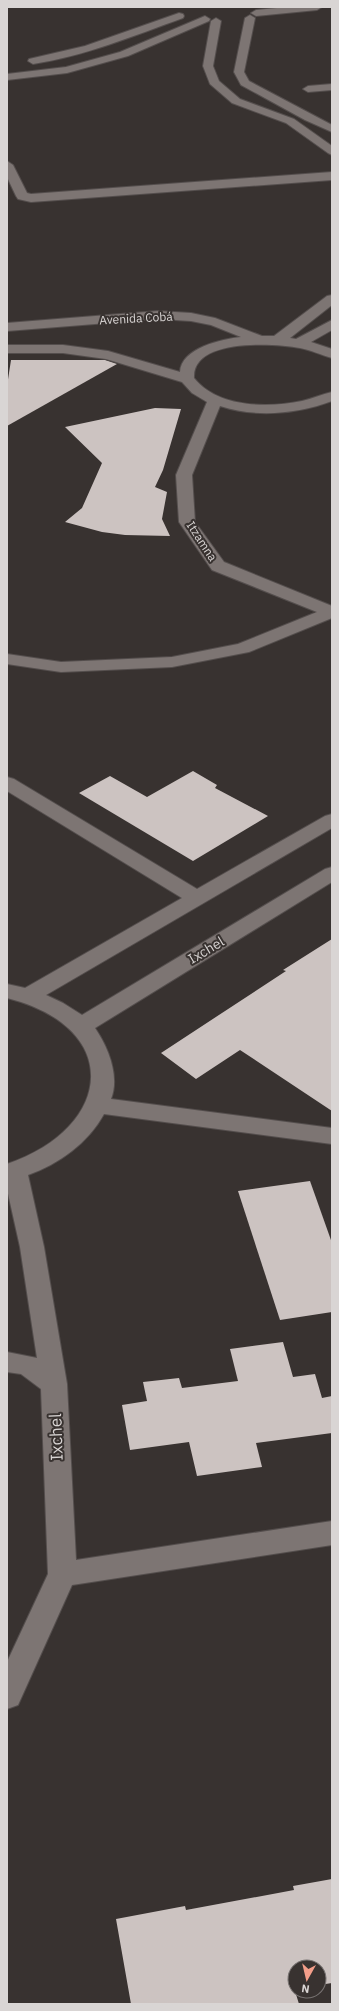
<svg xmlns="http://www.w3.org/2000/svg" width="339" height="2011" viewBox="0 0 339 2011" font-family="'IBM Plex Sans',sans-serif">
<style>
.building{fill:#ccc3c1}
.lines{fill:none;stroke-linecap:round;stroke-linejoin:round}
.minor-casing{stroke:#544e4d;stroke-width:2}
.minor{fill:#7d7573;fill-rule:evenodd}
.labels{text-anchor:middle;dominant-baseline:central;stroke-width:4;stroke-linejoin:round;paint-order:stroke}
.far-street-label{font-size:12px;fill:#d9d5d4;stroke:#383230}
.street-label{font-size:14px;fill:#d9d5d4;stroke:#383230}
.near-street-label{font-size:17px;fill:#d9d5d4;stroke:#383230}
</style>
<rect width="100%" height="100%" fill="#383230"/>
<!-- building -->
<g class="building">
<polygon points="11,360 105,360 117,364 7,426 7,386"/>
<polygon points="155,408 181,409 163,470 155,487 167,492 162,519 170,536 125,535 102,532 65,522 82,508 102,463 65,427"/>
<polygon points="193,771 217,785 215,788 268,816 193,861 79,793 110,776 147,797"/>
<polygon points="332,939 332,1111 240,1050 196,1079 161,1053 286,971 283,970"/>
<polygon points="310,1181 332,1243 332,1312 280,1320 238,1191"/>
<polygon points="283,1342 293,1377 315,1374 322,1398 332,1396 332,1433 256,1443 262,1467 197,1476 189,1442 130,1450 122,1405 147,1401 143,1382 179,1378 182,1388 238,1381 230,1349"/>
<polygon points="332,1879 332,1983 319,1985 319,1967 295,1967 295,1991 299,2004 131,2004 116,1919 185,1906 186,1910 294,1890 293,1886"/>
</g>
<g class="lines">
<!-- minor casing -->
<g class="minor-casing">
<g id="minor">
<polygon points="287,7 322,7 317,10 256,16 251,13 256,10"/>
<path d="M 179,13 L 183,14 L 184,16 L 183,18 C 133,36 85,56 33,64 L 28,61 L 29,59 L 85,46 Z"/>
<polygon points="250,15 255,18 244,72 249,81 332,125 332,132 305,120 241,85 234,72 245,18"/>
<polygon points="205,16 210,19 209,21 128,56 67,73 7,80 7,74 66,67 120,52"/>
<polygon points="216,18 221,21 213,66 219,81 240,99 294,119 332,146 332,155 328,153 286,123 232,103 210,84 203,66 211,21"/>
<polygon points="332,84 332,90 308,92 303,89 308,86"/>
<polygon points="7,161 13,165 27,193 31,194 332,172 332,180 31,202 18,199 16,196 7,177"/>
<path d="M 332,295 L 332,305 L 290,338 L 296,339 L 332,320 L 332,330 L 311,342 L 332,349 L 332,358 C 321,355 311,350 300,348 C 274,343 192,338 194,378 C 218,408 268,408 302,401 C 312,399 322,394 332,392 L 332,401 C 297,414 256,418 220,406 L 192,475 L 195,522 L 224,562 L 332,606 L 332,618 L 249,652 L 172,667 L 61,672 L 7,664 L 7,654 L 61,662 L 172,657 L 238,644 L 317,612 L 212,570 L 179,522 L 176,475 L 207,402 L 192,393 L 182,382 L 106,359 L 63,353 L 7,353 L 7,345 L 63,345 L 108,351 L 180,372 C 181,348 222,339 241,337 L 211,325 L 191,321 L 158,319 L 7,331 L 7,323 L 158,311 L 191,313 L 215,318 L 262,336 L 274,336 L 327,296 Z"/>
<path d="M 7,777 L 14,779 L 197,889 L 325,816 L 332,814 L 332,828 L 46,995 L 63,1003 L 82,1015 L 325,869 L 332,867 L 332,882 L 95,1028 C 108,1047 120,1076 111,1099 L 332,1128 L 332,1144 L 104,1114 C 88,1143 59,1164 28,1175 L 44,1247 L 67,1384 L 76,1560 L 332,1521 L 332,1545 L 72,1585 L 18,1705 L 7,1709 L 7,1662 L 48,1574 L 41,1389 L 21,1374 L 7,1372 L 7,1352 L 37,1358 L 20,1247 L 7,1189 L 7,1164 C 113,1128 125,1028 7,998 L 7,984 L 25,988 L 182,898 L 7,791 Z"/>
</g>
</g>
<!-- minor -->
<use href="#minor" class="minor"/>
</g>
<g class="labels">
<!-- far-street labels -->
<g class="far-street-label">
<text transform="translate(136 318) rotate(-3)">Avenida Cobá</text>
<text transform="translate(202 541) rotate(57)">Itzamna</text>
</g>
<!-- street labels -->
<g class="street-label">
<text transform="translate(206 950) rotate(-31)">Ixchel</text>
</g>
<!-- near-street labels -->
<g class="near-street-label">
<text transform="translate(56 1437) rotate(-92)">Ixchel</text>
</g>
</g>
<!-- border -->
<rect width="339" height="2011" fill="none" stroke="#d9d5d4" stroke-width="16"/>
<!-- north arrow -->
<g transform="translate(307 1979) rotate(188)"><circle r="19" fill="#383230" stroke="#787372"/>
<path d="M0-3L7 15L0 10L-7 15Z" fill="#f49e8a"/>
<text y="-6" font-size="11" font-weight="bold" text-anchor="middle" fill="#d9d5d4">N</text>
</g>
</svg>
